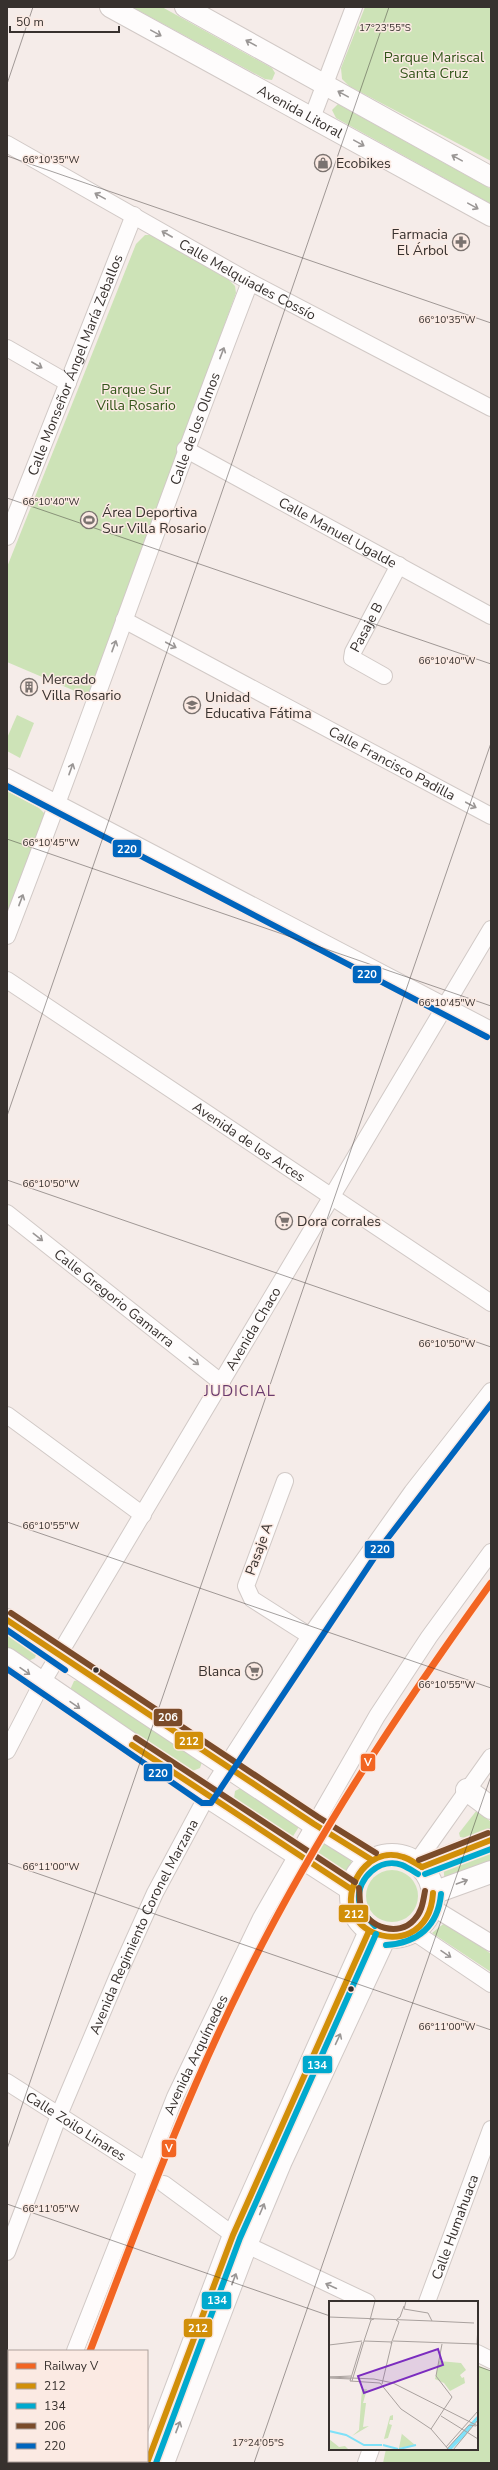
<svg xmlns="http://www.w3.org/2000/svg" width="498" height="2470" viewBox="0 0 498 2470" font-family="'Nunito Sans',sans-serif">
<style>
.green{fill:#cde3b7}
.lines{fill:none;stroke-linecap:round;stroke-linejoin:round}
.minor-casing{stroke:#d1c9c6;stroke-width:18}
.major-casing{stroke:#d1c9c6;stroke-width:22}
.highway-casing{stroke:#d1c9c6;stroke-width:24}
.minor{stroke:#fefcfc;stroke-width:16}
.major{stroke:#fefcfc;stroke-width:20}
.highway{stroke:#fefcfc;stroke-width:22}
.bus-1-casing{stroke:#fbeae3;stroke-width:9}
.bus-2-casing{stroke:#fbeae3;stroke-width:9}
.bus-3-casing{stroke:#fbeae3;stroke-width:9}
.bus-4-casing{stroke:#fbeae3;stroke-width:9}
.bus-1{stroke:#d18f09;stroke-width:6}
.bus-2{stroke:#00a9ce;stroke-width:6}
.bus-3{stroke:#7a4b2a;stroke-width:6}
.bus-4{stroke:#0065bd;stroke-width:6}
.rail-1-casing{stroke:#fbeae3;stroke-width:10}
.rail-1{stroke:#f26522;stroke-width:7}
.oneway{stroke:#9a9695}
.ticks{fill:none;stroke:#37312e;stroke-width:1;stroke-opacity:0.45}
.bus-dot{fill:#37312e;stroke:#fbeae3;stroke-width:1.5}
.labels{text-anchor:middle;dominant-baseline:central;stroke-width:3;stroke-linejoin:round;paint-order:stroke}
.park-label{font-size:14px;fill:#33551a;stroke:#fbeae3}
.street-label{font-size:14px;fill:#37312e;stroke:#fbeae3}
.poi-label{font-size:14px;fill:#37312e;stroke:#fbeae3;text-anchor:start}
.neighbourhood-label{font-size:15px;letter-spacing:1px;fill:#6a3b6e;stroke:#fbeae3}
.inset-river{fill:none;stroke:#7fe1f8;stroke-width:2}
.inset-road{fill:none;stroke:#a9a19e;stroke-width:1}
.view{fill:#7b2cbf;fill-opacity:0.15;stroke:#7b2cbf;stroke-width:2}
.inset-edge{fill:none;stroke:#37312e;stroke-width:2}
.ticks-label{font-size:10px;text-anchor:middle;fill:#37312e;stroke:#fbeae3;stroke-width:3;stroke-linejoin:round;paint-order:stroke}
.line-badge{stroke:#fbeae3;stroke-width:1.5}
.badge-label{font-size:11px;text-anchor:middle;font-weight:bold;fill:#fff}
</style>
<rect width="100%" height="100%" fill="#f5ece9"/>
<!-- green -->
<g class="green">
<polygon points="132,7 162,7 272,68 275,73 272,80 265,79"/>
<polygon points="365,7 491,7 491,161 349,86 342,79 341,68"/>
<polygon points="338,104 491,189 491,204 336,118 332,110"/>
<polygon points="145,235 152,235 229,280 235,286 236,293 89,697 7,662 7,567 136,244"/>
<polygon points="17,715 34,723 20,758 7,751 7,738"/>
<polygon points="7,791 39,808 45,814 7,915"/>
<polygon points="7,1629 37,1652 35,1658 26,1662 7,1650"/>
<polygon points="78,1680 202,1762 200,1768 190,1772 70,1690 74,1681"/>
<polygon points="241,1788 300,1825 292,1838 238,1803 234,1798 235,1791"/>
<polygon points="477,1810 491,1822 491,1831 465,1838 460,1837 459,1833"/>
<polygon points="323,1841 351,1858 351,1865 348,1870 341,1871 316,1855"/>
<polygon points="491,1851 491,1860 445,1884 443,1864"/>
<circle cx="392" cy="1896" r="26"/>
<polygon points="447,1921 491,1954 491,1972 432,1933"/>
<polygon points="477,2365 491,2371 491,2463 383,2463 386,2449 477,2449"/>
</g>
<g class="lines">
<!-- minor casing -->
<g class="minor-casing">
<g id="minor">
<polyline points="312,118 354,7"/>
<path id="s1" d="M 7,144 L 250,282 L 491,408"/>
<polyline points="7,348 68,383"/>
<path id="s2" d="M 185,449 L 491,616"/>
<path id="s3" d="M 7,537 L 134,215"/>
<path id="s4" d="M 124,620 L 491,816"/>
<path id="s5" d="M 384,676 L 352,658 L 353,652 L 399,565"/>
<polyline points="7,777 491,1030"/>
<path id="s6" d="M 7,936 C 91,719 166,499 250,282"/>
<path id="s7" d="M 7,980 L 491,1303"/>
<path id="s8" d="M 7,1213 L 222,1383"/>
<polyline points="7,1415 143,1515"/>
<polyline points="285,1481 246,1586 252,1599 310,1636"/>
<path id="s9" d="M 7,1751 L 42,1683 L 491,929"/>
<polyline points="416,1863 491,1757"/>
<polyline points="432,1907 491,1943"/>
<polyline points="414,1932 491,1984"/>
<path id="s10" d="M 7,2082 L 145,2170"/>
<polyline points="164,2184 247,2245 367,2302"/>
<path id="s11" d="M 7,2252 L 59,2115 L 119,1973 L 155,1893 L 207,1796 L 310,1636 L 412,1492 L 491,1391"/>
<path id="s12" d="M 427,2302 L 491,2129"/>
<path id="s13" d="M 75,2351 L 175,2097 L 261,1918 L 377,1716 L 429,1637 L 491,1552"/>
<polyline points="477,2353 491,2360"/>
<polyline points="33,2463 33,2461"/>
<polyline points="366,2463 371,2449"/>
</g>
</g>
<!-- major casing -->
<g class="major-casing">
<g id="major">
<path id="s14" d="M 110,7 L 491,216"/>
<polyline points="185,7 491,177"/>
<polyline points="147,2463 233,2235 369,1931"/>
<polyline points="164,2463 247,2245 282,2161 386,1937"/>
</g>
</g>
<!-- highway casing -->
<g class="highway-casing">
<g id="highway">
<polyline points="7,1620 314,1824 372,1860"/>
<polyline points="7,1659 207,1796 351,1889"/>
<polyline points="467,1790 491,1808"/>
<circle cx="392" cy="1896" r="41"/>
<polyline points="422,1867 491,1840"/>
<polyline points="433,1893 491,1872"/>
</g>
</g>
<!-- minor -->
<use href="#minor" class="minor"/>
<!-- major -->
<use href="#major" class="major"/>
<!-- highway -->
<use href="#highway" class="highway"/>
<!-- bus-1 casing -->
<g class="bus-1-casing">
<g id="bus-1">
<polyline points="7,1620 314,1824 372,1860"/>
<polyline points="132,1745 351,1889"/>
<path d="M 422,1867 C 416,1864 410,1859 403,1857 C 374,1847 349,1876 351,1904 C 353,1930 388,1944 410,1933 C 426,1925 432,1910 433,1893"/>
<polyline points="422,1867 491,1840"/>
<polyline points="147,2463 233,2235 369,1931"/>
</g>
</g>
<!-- bus-2 casing -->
<g class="bus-2-casing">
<g id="bus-2">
<polyline points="425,1874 491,1849"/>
<path d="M 375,1926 C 368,1918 360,1911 359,1900 C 357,1878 380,1857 402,1865 C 407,1867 413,1871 418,1874"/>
<path d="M 386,1945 C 418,1943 438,1926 441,1894"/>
<polyline points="156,2463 240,2238 376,1934"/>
</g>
</g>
<!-- bus-3 casing -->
<g class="bus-3-casing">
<g id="bus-3">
<polyline points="11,1613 318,1817 376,1853"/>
<polyline points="136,1738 355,1882"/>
<polyline points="419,1860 488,1833"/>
<path d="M 359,1888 C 360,1894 359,1901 361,1907 C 368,1928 399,1937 414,1920 C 422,1912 423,1902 425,1891"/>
</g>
</g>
<!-- bus-4 casing -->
<g class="bus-4-casing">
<g id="bus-4">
<polyline points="7,786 487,1037"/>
<polyline points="7,1630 65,1670"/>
<polyline points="7,1669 202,1803 211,1803 384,1543 491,1404"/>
</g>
</g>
<!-- bus-1 -->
<use href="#bus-1" class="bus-1"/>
<!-- bus-2 -->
<use href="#bus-2" class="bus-2"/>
<!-- bus-3 -->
<use href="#bus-3" class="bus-3"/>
<!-- bus-4 -->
<use href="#bus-4" class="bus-4"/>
<!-- rail-1 casing -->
<g class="rail-1-casing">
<path id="rail-1" d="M 90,2351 C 138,2226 184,2100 244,1980 C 313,1840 400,1709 491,1583"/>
</g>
<!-- rail-1 -->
<use href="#rail-1" class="rail-1"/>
</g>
<!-- one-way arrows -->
<defs><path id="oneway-shaft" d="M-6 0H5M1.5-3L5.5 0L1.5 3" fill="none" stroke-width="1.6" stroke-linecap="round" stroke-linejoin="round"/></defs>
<g class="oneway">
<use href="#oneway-shaft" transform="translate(156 33) rotate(29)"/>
<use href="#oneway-shaft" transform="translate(251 43) rotate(-151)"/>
<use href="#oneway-shaft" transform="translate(343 94) rotate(-151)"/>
<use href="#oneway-shaft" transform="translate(359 143) rotate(29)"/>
<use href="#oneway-shaft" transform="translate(457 158) rotate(-151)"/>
<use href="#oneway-shaft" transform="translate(100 196) rotate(-151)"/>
<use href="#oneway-shaft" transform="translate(473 206) rotate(29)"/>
<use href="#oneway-shaft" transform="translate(167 234) rotate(-150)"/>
<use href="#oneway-shaft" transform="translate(222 353) rotate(-69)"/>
<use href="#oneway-shaft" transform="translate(37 365) rotate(30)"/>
<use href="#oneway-shaft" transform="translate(171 645) rotate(28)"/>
<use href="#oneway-shaft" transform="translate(114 646) rotate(-70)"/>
<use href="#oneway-shaft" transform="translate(71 769) rotate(-70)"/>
<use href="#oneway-shaft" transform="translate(471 805) rotate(28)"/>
<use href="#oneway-shaft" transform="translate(21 900) rotate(-69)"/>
<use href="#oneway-shaft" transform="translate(38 1237) rotate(38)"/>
<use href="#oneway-shaft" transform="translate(194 1361) rotate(38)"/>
<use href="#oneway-shaft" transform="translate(25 1671) rotate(35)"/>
<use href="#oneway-shaft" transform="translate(75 1705) rotate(35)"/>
<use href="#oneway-shaft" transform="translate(462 1882) rotate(-20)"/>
<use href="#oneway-shaft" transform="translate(446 1954) rotate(34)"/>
<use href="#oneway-shaft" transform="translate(338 2039) rotate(-65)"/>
<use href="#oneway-shaft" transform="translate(262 2209) rotate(-67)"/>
<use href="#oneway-shaft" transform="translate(234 2279) rotate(-69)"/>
<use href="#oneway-shaft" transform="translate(331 2286) rotate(-155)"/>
<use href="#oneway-shaft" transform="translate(178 2427) rotate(-69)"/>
</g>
<!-- ticks -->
<path class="ticks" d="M 7,84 L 33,7M 7,156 L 491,323M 7,498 L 491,664M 7,839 L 491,1006M 7,1116 L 389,7M 7,1180 L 491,1347M 7,1522 L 491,1688M 7,1863 L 491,2030M 7,2149 L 491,743M 7,2204 L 330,2316M 477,2366 L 491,2371M 254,2463 L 491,1776"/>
<!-- icons -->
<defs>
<g id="shop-ring" transform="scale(0.9)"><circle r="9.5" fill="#fbeae3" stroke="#7a726f" stroke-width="1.5"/><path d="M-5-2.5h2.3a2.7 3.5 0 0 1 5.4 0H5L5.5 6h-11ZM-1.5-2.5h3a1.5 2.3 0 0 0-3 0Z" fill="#7a726f"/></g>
<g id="pharmacy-ring" transform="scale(0.9)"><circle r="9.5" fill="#fbeae3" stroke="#7a726f" stroke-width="1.5"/><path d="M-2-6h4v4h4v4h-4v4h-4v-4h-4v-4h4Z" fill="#7a726f"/></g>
<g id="stadium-ring" transform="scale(0.9)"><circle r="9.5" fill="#fbeae3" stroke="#7a726f" stroke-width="1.5"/><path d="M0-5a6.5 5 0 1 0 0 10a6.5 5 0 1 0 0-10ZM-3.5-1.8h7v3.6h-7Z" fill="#7a726f"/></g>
<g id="building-ring" transform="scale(0.9)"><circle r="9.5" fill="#fbeae3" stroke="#7a726f" stroke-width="1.5"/><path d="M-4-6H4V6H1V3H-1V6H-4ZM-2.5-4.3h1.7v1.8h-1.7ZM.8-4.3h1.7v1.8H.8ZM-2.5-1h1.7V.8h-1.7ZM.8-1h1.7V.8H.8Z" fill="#7a726f"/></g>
<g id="school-ring" transform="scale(0.9)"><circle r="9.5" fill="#fbeae3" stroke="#7a726f" stroke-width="1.5"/><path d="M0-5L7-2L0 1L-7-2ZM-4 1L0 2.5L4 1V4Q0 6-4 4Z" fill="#7a726f"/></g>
<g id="supermarket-ring" transform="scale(0.9)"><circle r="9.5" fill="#fbeae3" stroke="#7a726f" stroke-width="1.5"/><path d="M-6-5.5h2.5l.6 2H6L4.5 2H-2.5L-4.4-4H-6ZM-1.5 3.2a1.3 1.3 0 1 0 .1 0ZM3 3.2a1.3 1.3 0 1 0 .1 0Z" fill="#7a726f"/></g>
</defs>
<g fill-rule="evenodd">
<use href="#shop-ring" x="323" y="163"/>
<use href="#pharmacy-ring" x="461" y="242"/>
<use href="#stadium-ring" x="89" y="520"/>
<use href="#building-ring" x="29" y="687"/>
<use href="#school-ring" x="192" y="705"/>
<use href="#supermarket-ring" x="284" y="1221"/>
<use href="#supermarket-ring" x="254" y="1671"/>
</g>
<!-- markers -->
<g class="bus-dot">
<circle cx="96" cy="1670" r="3.5"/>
<circle cx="351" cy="1989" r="3.5"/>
</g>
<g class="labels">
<!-- park labels -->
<g class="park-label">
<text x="434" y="57">Parque Mariscal<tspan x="434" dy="16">Santa Cruz</tspan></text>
<text x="136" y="389">Parque Sur<tspan x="136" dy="16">Villa Rosario</tspan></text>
</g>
<!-- street labels -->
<g class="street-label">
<text stroke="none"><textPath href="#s14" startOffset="217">Avenida Litoral</textPath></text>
<text stroke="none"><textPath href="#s1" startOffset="276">Calle Melquiades Cossío</textPath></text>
<text stroke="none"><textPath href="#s3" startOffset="185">Calle Monseñor Ángel María Zeballos</textPath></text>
<text stroke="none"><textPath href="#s6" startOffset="541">Calle de los Olmos</textPath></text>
<text stroke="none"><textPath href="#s2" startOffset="174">Calle Manuel Ugalde</textPath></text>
<text stroke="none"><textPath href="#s5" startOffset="71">Pasaje B</textPath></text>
<text stroke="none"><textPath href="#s4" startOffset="304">Calle Francisco Padilla</textPath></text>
<text stroke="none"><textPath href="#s7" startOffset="291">Avenida de los Arces</textPath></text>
<text stroke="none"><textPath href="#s8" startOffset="137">Calle Gregorio Gamarra</textPath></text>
<text stroke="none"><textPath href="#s9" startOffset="489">Avenida Chaco</textPath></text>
<text transform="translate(259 1549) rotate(-70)">Pasaje A</text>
<text stroke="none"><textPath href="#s11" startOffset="353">Avenida Regimiento Coronel Marzana</textPath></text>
<text stroke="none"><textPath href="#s13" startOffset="320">Avenida Arquímedes</textPath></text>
<text stroke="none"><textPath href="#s10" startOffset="82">Calle Zoilo Linares</textPath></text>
<text stroke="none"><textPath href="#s12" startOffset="80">Calle Humahuaca</textPath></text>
</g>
<!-- poi labels -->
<g class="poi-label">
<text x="336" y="163">Ecobikes</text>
<text x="448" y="234" text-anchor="end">Farmacia<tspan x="448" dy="16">El Árbol</tspan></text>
<text x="102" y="512">Área Deportiva<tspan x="102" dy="16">Sur Villa Rosario</tspan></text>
<text x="42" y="679">Mercado<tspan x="42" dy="16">Villa Rosario</tspan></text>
<text x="205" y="697">Unidad<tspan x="205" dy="16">Educativa Fátima</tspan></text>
<text x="297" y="1221">Dora corrales</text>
<text x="241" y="1671" text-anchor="end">Blanca</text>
</g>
<!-- neighbourhood labels -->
<g class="neighbourhood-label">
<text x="240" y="1391">JUDICIAL</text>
</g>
</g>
<!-- overview -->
<g transform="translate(329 2301)">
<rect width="149" height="149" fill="#f5ece9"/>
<path d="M 110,60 L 132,62 L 137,69 L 131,74 L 133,77 L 135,76 L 136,82 L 121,90 L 115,82 L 106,78 ZM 33,88 L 38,88 L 34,102 L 37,102 L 34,126 L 40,125 L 23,135 L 30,129 ZM 64,114 L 64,119 L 61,119 L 60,123 L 63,124 L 59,137 L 55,138 L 61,115 ZM 73,132 L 73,133 L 86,144 L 70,147 ZM 0,138 L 10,146 L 16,145 L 20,149 L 0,149 Z" fill="#cde3b7"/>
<path d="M 149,114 L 149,118 L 135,136 L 122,149 L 117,149 Z" fill="#7fe1f8"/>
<path class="inset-river" d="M 0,130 L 17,134 L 35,144 L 53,144M 54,144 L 69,148M 70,148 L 87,144"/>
<path class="inset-road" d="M 0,16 L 103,20 L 99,12 L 75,8 L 77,0M 45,18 L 42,19 L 35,40 L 63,41 L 53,83M 68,18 L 71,16 L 75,5M 41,19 L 46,0M 103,20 L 145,22M 64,40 L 149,43M 33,41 L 21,80 L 51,82M 62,43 L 70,21 L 67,19M 0,44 L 33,40M 148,44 L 149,23M 0,76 L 22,75M 0,76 L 45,78 L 64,82 L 149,125M 0,77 L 22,78M 23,80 L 35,40M 51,82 L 72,108 L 102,128 L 120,149M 112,115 L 149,138M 102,128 L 123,96 L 107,75 L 113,43M 117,146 L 149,110M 117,149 L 140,124 L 147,125M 124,149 L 149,119"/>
<path class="view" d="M 109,48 L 114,64 L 35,92 L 29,75 Z"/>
<rect width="149" height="149" class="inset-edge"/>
</g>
<g class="ticks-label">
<text x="385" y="31">17°23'55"S</text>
<text x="51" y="163">66°10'35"W</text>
<text x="447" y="323">66°10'35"W</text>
<text x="51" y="505">66°10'40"W</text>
<text x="447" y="664">66°10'40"W</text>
<text x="51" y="846">66°10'45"W</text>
<text x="447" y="1006">66°10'45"W</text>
<text x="51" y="1187">66°10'50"W</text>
<text x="447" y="1347">66°10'50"W</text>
<text x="51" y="1529">66°10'55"W</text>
<text x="447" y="1688">66°10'55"W</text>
<text x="51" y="1870">66°11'00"W</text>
<text x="447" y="2030">66°11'00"W</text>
<text x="51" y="2212">66°11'05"W</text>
<text x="258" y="2446">17°24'05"S</text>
</g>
<g class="line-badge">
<rect x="112" y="839" width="30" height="19" rx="4" fill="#0065bd"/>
<rect x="352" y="965" width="30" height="19" rx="4" fill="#0065bd"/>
<rect x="364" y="1540" width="31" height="19" rx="4" fill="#0065bd"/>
<rect x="153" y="1708" width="30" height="19" rx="4" fill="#7a4b2a"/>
<rect x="174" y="1731" width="30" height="19" rx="4" fill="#d18f09"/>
<rect x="360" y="1753" width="16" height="19" rx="4" fill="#f26522"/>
<rect x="143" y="1763" width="30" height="19" rx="4" fill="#0065bd"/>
<rect x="338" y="1904" width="31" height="19" rx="4" fill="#d18f09"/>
<rect x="302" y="2055" width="31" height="19" rx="4" fill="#00a9ce"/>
<rect x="161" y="2139" width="16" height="19" rx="4" fill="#f26522"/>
<rect x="201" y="2291" width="31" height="19" rx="4" fill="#00a9ce"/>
<rect x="183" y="2318" width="30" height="20" rx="4" fill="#d18f09"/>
</g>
<g class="badge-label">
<text x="127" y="853">220</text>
<text x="367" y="978">220</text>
<text x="380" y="1553">220</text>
<text x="168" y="1721">206</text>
<text x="189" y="1745">212</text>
<text x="368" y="1766">V</text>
<text x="158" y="1777">220</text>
<text x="354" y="1918">212</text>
<text x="317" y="2069">134</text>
<text x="169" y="2152">V</text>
<text x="217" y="2304">134</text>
<text x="198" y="2332">212</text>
</g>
<!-- border -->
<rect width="498" height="2470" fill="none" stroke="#37312e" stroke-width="16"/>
<!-- legend -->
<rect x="8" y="2350" width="140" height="112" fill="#fbeae3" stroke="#ada09b"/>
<rect x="16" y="2363" width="20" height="6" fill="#f26522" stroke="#ada09b"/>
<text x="44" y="2370" font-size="12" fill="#37312e">Railway V</text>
<rect x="16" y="2383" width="20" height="6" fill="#d18f09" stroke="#ada09b"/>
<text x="44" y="2390" font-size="12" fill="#37312e">212</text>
<rect x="16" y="2403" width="20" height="6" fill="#00a9ce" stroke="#ada09b"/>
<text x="44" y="2410" font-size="12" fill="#37312e">134</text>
<rect x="16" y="2423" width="20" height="6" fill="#7a4b2a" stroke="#ada09b"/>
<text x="44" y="2430" font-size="12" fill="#37312e">206</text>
<rect x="16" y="2443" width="20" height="6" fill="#0065bd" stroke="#ada09b"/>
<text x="44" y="2450" font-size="12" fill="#37312e">220</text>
<!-- scale -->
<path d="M10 26v6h109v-6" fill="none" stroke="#37312e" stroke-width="2"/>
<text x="16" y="26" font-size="12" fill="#37312e" stroke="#fbeae3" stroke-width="3" paint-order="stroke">50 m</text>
</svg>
